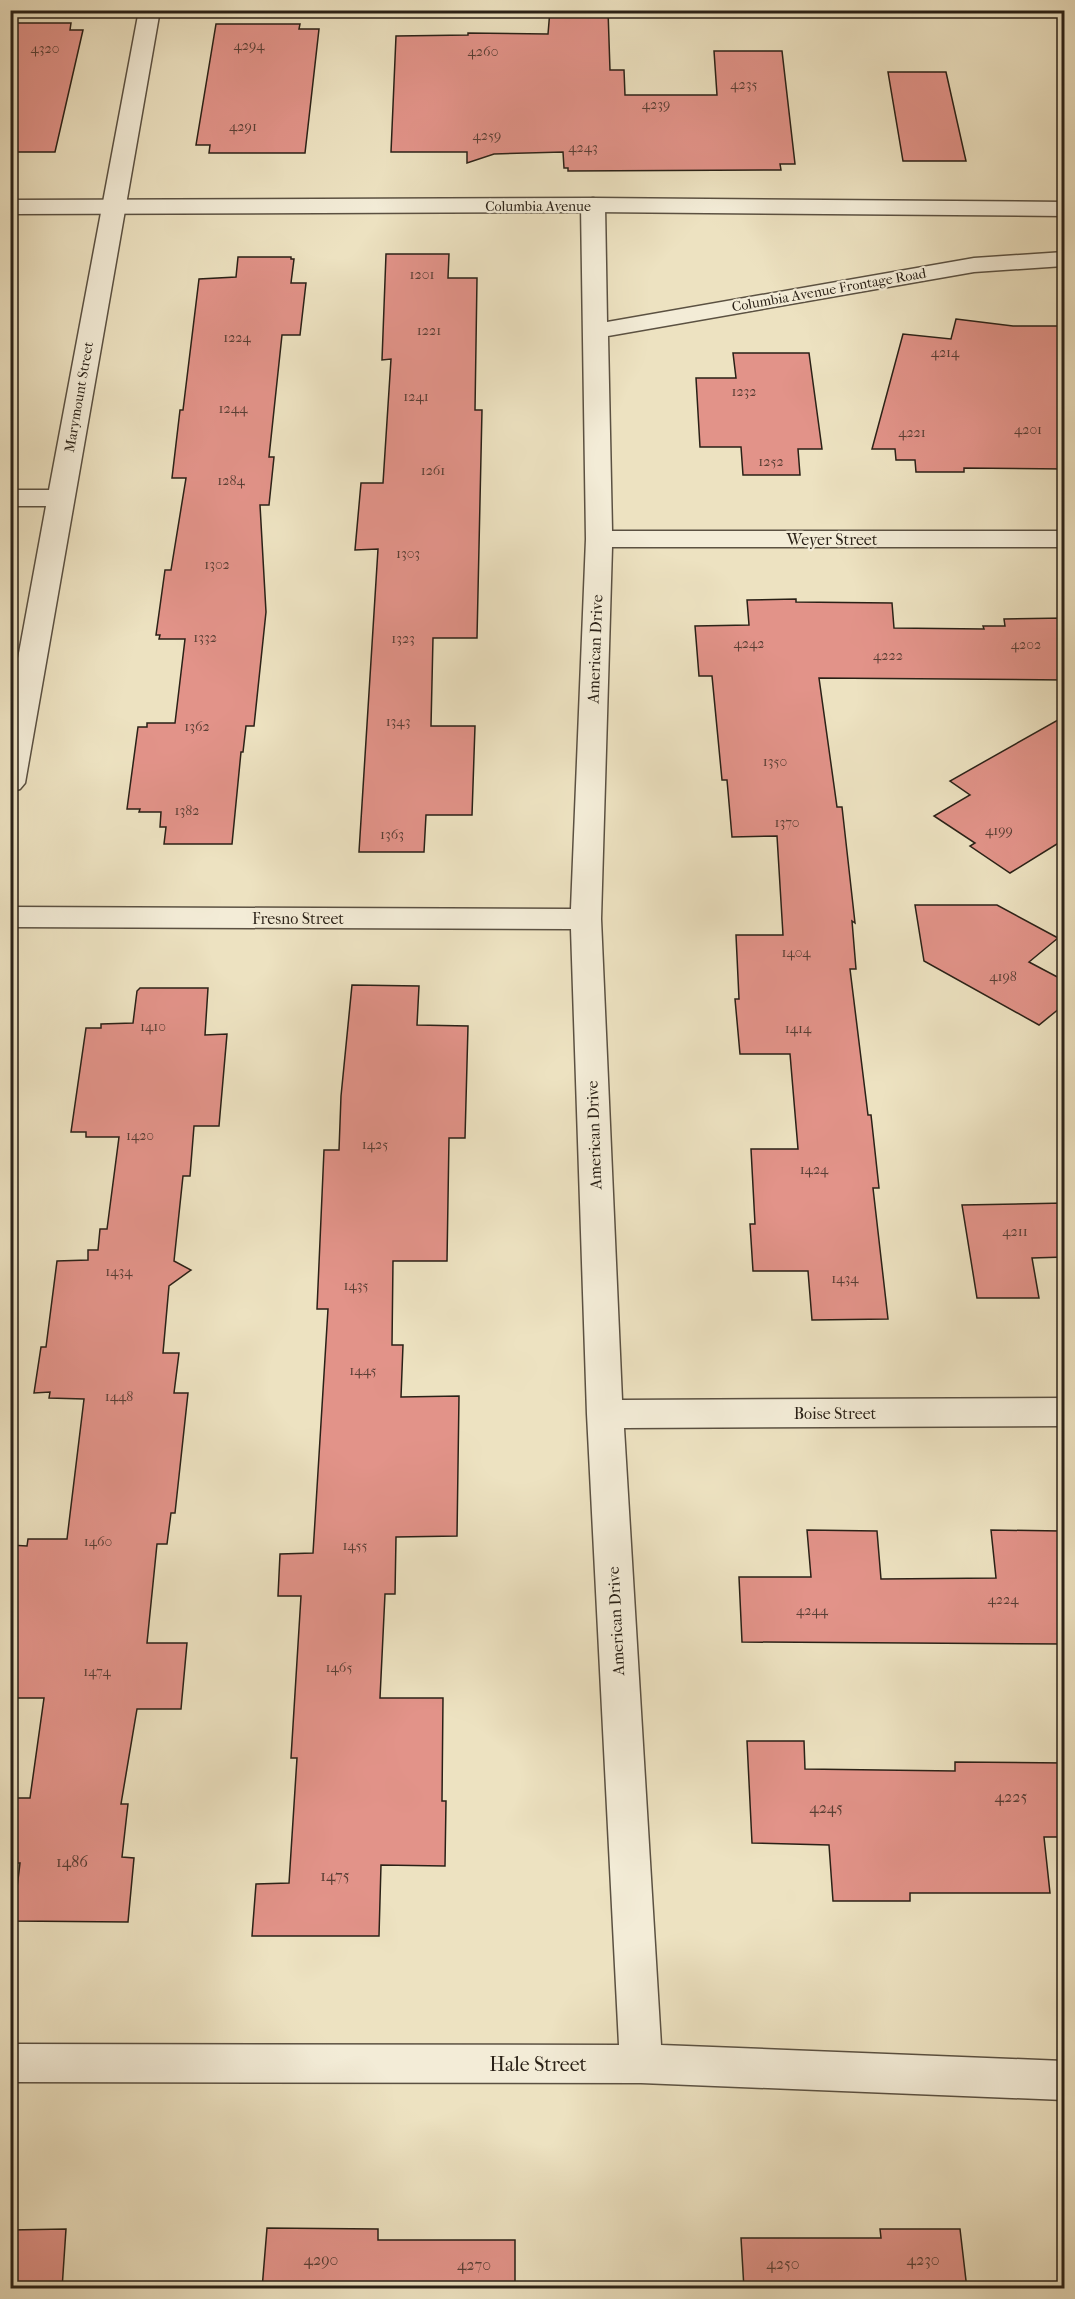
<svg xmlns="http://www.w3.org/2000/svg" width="1075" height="2299" viewBox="0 0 1075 2299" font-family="'IM FELL French Canon',serif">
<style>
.building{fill:#e29389;stroke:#2a2117;stroke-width:1.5}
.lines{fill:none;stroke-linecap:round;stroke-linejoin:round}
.minor-casing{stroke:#5b5142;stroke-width:3}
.tertiary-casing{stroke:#5b5142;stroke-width:3}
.minor{fill:#f3ecd7;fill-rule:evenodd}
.tertiary{fill:#f3ecd7;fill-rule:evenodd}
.labels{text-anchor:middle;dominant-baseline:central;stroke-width:4.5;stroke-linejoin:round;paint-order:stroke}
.number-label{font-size:14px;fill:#583e34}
.far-street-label{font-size:14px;fill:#2a2117;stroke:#f3ecd7}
.street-label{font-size:16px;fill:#2a2117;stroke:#f3ecd7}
.near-number-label{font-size:16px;fill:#583e34}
.near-street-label{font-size:20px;fill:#2a2117;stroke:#f3ecd7}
</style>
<rect width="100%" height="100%" fill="#ede2c1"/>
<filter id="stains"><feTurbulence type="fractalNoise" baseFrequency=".00333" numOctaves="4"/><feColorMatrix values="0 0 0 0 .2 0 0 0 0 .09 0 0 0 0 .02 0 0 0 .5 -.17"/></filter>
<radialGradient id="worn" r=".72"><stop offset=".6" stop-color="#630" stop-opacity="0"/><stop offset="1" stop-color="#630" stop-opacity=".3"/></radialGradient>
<!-- building -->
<g class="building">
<polygon points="550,10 608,10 610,70 624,70 625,95 717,95 714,51 782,51 795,164 780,164 781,170 568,171 568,168 564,168 563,152 494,154 467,163 467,152 391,152 396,36 468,35 468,33 548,34"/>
<polygon points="10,23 71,23 70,30 83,30 55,152 10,152"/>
<polygon points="216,24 300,24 299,29 319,29 305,153 209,153 210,145 196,145"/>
<polygon points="888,72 946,72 966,161 903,161"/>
<polygon points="386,254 449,254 448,278 477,278 475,410 482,410 477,638 433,638 431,726 475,726 472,815 426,815 424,852 359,852 378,549 355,550 361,483 383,483 391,359 382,360"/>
<polygon points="238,257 291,257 291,259 294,259 291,283 306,283 300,335 282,335 269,457 274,457 269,505 260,505 266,612 254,726 246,726 243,752 241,752 232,844 164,844 166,827 160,827 161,812 139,812 140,809 127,809 138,727 147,727 147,723 175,723 185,639 159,639 160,635 156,635 165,570 171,570 186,478 172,478 180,410 183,410 199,279 236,277"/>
<polygon points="956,319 1013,326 1065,326 1065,469 964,468 964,472 916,472 915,460 896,460 895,449 872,449 903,334 951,339"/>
<polygon points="733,353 809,353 822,449 798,449 800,475 743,475 741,447 700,447 696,378 736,378"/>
<polygon points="796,599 796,602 892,603 894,628 984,629 983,626 1005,626 1004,619 1065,618 1065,680 819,678 837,807 842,807 855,923 852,921 856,969 850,969 868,1115 871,1115 879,1188 873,1188 888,1319 812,1320 808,1271 753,1271 750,1224 755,1224 751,1149 798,1149 790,1054 740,1054 735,999 739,999 736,935 783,935 777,836 732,837 727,780 722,780 712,676 699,676 695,626 749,625 747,600"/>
<polygon points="1065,716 1065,839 1010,873 970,846 975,843 934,816 970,795 950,781"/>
<polygon points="915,905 997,905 1058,938 1029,962 1065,981 1065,1004 1039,1025 924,961"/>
<polygon points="352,985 419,986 417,1025 468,1026 465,1138 449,1138 447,1261 393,1261 392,1345 403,1345 401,1397 459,1396 457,1536 396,1537 395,1594 385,1594 380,1698 443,1698 442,1801 446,1801 445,1866 381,1865 379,1936 252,1936 256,1884 289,1883 297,1758 291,1758 301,1596 278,1596 280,1554 313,1553 328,1309 317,1309 324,1150 339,1150 341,1096"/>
<polygon points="140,988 208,988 205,1035 227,1034 219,1126 194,1126 190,1176 183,1176 174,1261 191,1270 169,1286 163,1353 179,1353 174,1393 188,1393 175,1513 171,1513 167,1544 157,1544 147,1643 187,1643 181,1709 137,1709 121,1804 128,1804 122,1857 134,1858 128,1922 13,1921 20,1863 10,1863 10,1798 30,1798 44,1698 10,1698 10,1545 27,1546 28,1539 67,1539 84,1399 49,1398 50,1392 34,1393 41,1347 46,1347 57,1261 88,1260 88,1250 98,1250 100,1229 107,1229 119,1137 86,1137 86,1132 71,1132 86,1028 101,1028 101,1024 133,1023 137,991"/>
<polygon points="1065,1203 1065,1257 1032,1258 1039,1298 977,1298 962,1205"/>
<polygon points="807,1530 877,1531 881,1579 996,1578 991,1530 1060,1531 1065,1563 1065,1644 742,1642 739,1577 811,1577"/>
<polygon points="747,1741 804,1741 805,1769 955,1771 955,1762 1065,1763 1065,1837 1044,1837 1050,1893 910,1893 910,1901 833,1901 829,1845 752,1843"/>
<polygon points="267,2228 378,2229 378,2240 515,2240 515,2289 262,2289"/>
<polygon points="66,2229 62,2289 10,2289 10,2230"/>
<polygon points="880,2229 960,2229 967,2289 744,2289 741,2238 881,2238"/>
</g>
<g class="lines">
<!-- minor casing -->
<g class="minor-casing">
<g id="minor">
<polygon points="139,10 160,10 25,783 20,789 10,792 10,702 46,506 10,506 10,490 49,490"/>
<polygon points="593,198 601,200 605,205 607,322 974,258 1064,252 1064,266 974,272 608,336 612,531 1064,531 1064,547 612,547 601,919 622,1400 1064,1398 1064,1426 624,1428 661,2045 1064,2061 1064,2100 641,2083 10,2082 10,2044 619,2045 587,1414 571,929 10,927 10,907 571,909 586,539 581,205 585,200"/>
</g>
</g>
<!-- tertiary casing -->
<g class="tertiary-casing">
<polygon id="tertiary" points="593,198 1064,202 1064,216 593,212 10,214 10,200"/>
</g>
<!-- minor -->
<use href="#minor" class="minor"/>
<!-- tertiary -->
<use href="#tertiary" class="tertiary"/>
</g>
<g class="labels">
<!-- number labels -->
<g class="number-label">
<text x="249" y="45">4294</text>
<text x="45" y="48">4320</text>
<text x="483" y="51">4260</text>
<text x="744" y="84">4235</text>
<text x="656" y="104">4239</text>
<text x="243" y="126">4291</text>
<text x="487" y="135">4259</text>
<text x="583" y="147">4243</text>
<text x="422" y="274">1201</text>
<text x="429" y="330">1221</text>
<text x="237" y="337">1224</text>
<text x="945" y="352">4214</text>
<text x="744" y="391">1232</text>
<text x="416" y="396">1241</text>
<text x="233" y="408">1244</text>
<text x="1028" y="429">4201</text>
<text x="912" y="432">4221</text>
<text x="771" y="461">1252</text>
<text x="433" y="470">1261</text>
<text x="231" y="480">1284</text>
<text x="408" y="553">1303</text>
<text x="217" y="564">1302</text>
<text x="205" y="637">1332</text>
<text x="403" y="638">1323</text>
<text x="749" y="643">4242</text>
<text x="1026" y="644">4202</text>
<text x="888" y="655">4222</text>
<text x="398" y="721">1343</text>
<text x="197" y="726">1362</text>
<text x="775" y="761">1350</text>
<text x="187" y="810">1382</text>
<text x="787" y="822">1370</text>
<text x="999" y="830">4199</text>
<text x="392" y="834">1363</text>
<text x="796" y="952">1404</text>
<text x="1003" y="976">4198</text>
<text x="153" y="1026">1410</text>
<text x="798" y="1028">1414</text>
<text x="140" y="1135">1420</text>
<text x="375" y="1144">1425</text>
<text x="814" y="1169">1424</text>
<text x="1015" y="1231">4211</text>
<text x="119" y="1271">1434</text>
<text x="845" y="1278">1434</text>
<text x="356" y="1285">1435</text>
<text x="363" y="1370">1445</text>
<text x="119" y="1396">1448</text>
<text x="98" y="1541">1460</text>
<text x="355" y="1545">1455</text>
<text x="1003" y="1599">4224</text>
<text x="812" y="1610">4244</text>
<text x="339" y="1667">1465</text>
<text x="97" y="1671">1474</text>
</g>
<!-- far-street labels -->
<g class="far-street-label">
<text x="538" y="206">Columbia Avenue</text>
<text transform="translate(829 290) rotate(-10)">Columbia Avenue Frontage Road</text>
<text transform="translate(79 397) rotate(-80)">Marymount Street</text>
</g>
<!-- street labels -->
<g class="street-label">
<text x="832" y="539">Weyer Street</text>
<text transform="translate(595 649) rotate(-88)">American Drive</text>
<text x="298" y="918">Fresno Street</text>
<text transform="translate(594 1135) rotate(-92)">American Drive</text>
<text x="835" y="1413">Boise Street</text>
<text transform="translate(616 1621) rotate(-93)">American Drive</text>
</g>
<!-- near-number labels -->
<g class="near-number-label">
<text x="1011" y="1796">4225</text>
<text x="826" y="1807">4245</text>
<text x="72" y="1861">1486</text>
<text x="335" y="1875">1475</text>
<text x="321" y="2259">4290</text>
<text x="923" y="2259">4230</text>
<text x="783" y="2263">4250</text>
<text x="474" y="2264">4270</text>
</g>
<!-- near-street labels -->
<g class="near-street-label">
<text x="538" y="2064">Hale Street</text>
</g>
</g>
<!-- margin -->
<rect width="1075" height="2299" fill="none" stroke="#ede2c1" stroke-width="36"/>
<rect x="12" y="12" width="1051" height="2275" fill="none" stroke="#2a2117" stroke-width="3"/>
<rect x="18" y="18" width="1039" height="2263" fill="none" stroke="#2a2117" stroke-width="1.5"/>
<rect width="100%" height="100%" filter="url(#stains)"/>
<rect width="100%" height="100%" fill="url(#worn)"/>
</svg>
